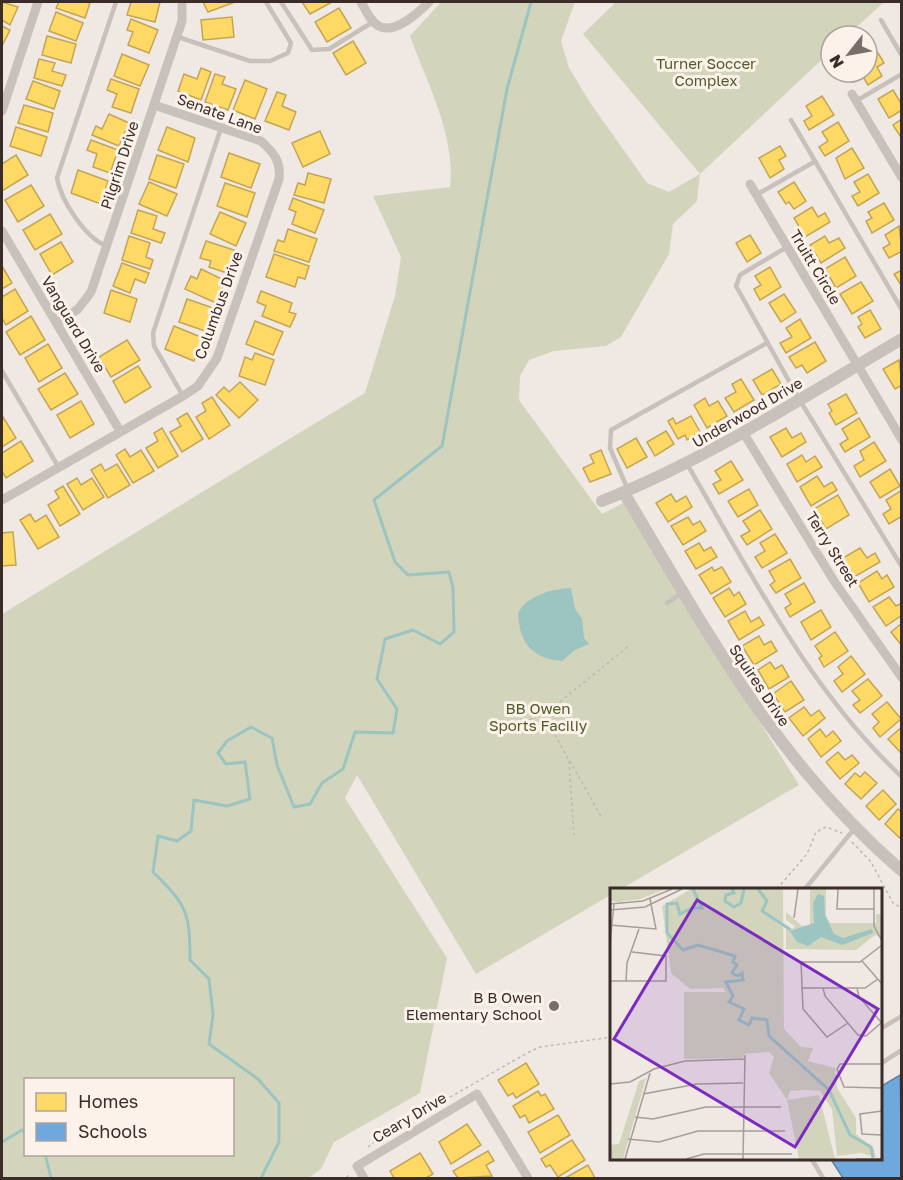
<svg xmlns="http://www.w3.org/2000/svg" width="903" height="1180" viewBox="0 0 903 1180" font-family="'Golos Text',sans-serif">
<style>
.green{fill:#d2d5bb;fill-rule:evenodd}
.water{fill:#9cc4c1}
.homes{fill:#ffd966;stroke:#c4a553;stroke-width:1.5}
.schools{fill:#6fa8dc;stroke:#5f83a6;stroke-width:1.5}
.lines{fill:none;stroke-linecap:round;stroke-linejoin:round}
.stream{stroke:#9cc4c1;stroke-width:3}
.path{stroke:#c1b8b3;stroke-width:1.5;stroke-dasharray:3 3;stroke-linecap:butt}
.service{stroke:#c8c0bb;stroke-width:4.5}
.minor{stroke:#c8c0bb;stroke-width:9}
.tertiary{stroke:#c8c0bb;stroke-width:12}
.poi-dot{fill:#796e69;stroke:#fcf2ea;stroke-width:2}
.labels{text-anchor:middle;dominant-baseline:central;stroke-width:6;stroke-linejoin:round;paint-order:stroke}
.park-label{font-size:15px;fill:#4e5b2a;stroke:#fcf2ea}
.street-label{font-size:15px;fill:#3a2c28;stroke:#fcf2ea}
.poi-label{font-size:15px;fill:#3a2c28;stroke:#fcf2ea;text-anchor:end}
.inset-river{fill:none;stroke:#9cc4c1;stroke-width:3}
.inset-road{fill:none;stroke:#a79d98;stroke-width:1.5}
.view{fill:#7b2cbf;fill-opacity:0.15;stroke:#7b2cbf;stroke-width:3}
.inset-edge{fill:none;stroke:#3a2c28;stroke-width:3}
</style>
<rect width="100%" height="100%" fill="#efe8e3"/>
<!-- green -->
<path class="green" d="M 441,2 L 575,2 L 561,41 L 569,68 L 591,104 L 647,183 L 669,192 L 700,174 L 583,34 L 616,2 L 884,2 L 847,36 L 831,36 L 831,51 L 700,174 L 697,201 L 673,224 L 669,254 L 621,337 L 606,346 L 554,351 L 529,360 L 520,376 L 519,400 L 602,514 L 623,503 L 799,785 L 621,889 L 612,889 L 612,894 L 476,974 L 357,775 L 345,798 L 447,958 L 420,1093 L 334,1142 L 321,1169 L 309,1178 L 2,1178 L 2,614 L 365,393 L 395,296 L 401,257 L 373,196 L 450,187 C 456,136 427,83 410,36 ZM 26,1080 L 232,1080 L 232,1154 L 26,1154 Z"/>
<!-- water -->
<path class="water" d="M 571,588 L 575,609 L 582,619 L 584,638 L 589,644 L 575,650 L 562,661 C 532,659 519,642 518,613 C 528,595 552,589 571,588 Z"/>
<!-- homes -->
<g class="homes">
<polygon points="2,2 18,7 10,25 2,20"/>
<polygon points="59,2 86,2 90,3 85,18 56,8"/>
<polygon points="131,2 160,2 155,22 127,15"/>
<polygon points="203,2 235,2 208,12"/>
<polygon points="302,2 332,2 310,14"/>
<polygon points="339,8 351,28 327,42 315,22"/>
<polygon points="56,12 83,23 76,41 49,31"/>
<polygon points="232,17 234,37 203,40 201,20"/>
<polygon points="131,19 158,30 149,53 128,45 133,32 127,30"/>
<polygon points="2,26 10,30 2,46"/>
<polygon points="47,36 76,44 71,63 42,55"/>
<polygon points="353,41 366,63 346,75 333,53"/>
<polygon points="878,53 884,63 877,67 882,76 868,85 860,72 867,72 867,60"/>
<polygon points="122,54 149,65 140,86 114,76"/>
<polygon points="39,59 55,63 52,71 66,75 62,86 34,78"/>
<polygon points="201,68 211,72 201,100 178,91 184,74 197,79"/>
<polygon points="215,74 225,77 222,84 236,89 228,110 205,102"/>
<polygon points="111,79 139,89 131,113 112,107 117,94 107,90"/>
<polygon points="245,80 267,89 255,119 233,110"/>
<polygon points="33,81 60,91 54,109 26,99"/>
<polygon points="893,90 902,105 902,110 889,118 878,99"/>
<polygon points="277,92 286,95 282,106 296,112 289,130 265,121"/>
<polygon points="822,96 834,115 809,130 804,121 812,116 806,106"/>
<polygon points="24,105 53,113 48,132 18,123"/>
<polygon points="109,114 129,123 119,146 92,135 96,126 102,129"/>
<polygon points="902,119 902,139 893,125"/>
<polygon points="838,122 849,141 825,156 819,147 828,141 822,132"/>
<polygon points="16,127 47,137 41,156 10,146"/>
<polygon points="167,127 195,138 188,162 158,150"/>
<polygon points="320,131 330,154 303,167 292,143"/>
<polygon points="91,140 118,150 110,173 93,167 97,154 87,150"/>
<polygon points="780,146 786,156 779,160 784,169 770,178 759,158"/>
<polygon points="852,148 864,168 845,179 836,158"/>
<polygon points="229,153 260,164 251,188 221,177"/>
<polygon points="16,155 28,175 2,191 2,164"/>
<polygon points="157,155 184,164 176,188 149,179"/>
<polygon points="78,170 108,181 101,204 71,193"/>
<polygon points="308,173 331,179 324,203 294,195 298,183 305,185"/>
<polygon points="868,174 879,193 858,206 852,196 860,192 854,182"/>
<polygon points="149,182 177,194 167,216 139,204"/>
<polygon points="794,182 806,201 794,209 789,202 786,204 778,192"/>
<polygon points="225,183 255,193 247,217 217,206"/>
<polygon points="31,185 44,206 18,222 5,200"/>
<polygon points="293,198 324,210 315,233 292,224 296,212 289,209"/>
<polygon points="884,203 894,220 872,233 866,221 872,218 868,212"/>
<polygon points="812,207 818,217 825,213 830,222 805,237 794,218"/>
<polygon points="138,210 157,216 153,229 165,233 161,243 131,233"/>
<polygon points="220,212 246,223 236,246 210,234"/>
<polygon points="50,214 62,234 35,250 23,230"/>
<polygon points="899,226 902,251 889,258 883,248 890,244 885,235"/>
<polygon points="288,229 317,239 309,262 274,251 278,240 284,242"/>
<polygon points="750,235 761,253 747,262 736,243"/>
<polygon points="129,236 150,243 146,257 153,260 150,269 122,260"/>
<polygon points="825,236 829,243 839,238 845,248 821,263 810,245"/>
<polygon points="206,241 234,250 227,273 209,267 211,261 200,258"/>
<polygon points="61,242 73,262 52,275 40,254"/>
<polygon points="274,254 309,266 305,279 298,277 295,287 266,277"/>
<polygon points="845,257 856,276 836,288 825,269"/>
<polygon points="122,263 149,273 145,283 135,279 130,293 113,286"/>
<polygon points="2,266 12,283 2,289"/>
<polygon points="770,267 781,287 760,300 754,289 761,285 755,276"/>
<polygon points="201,269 226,281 216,303 185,289 191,276 197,279"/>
<polygon points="902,270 902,285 901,285 894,274"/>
<polygon points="861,282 873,301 852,314 840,294"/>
<polygon points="15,289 28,311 6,325 2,318 2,297"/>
<polygon points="111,290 137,299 130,322 104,313"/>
<polygon points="261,291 292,303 289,312 296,314 290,327 262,316 266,306 257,302"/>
<polygon points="784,294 796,312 781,322 769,303"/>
<polygon points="187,299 216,309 208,332 179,322"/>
<polygon points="870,310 881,329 865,338 858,327 862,324 858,317"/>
<polygon points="31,316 45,340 20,355 6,332"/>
<polygon points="800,319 811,338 786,353 780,343 792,337 786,328"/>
<polygon points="255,321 283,332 273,355 246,344"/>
<polygon points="174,326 203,338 194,361 165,349"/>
<polygon points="127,340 140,360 111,377 99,357"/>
<polygon points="815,342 826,361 807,373 802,365 796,368 789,357"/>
<polygon points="48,344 62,368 39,382 25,358"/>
<polygon points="255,353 274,360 265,385 239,376 245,357 252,360"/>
<polygon points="899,360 902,385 895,389 883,369"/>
<polygon points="138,366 151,387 125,403 113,381"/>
<polygon points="772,369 781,384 762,395 753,380"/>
<polygon points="65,373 78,394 51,410 38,389"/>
<polygon points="741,379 754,400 734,412 725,398 736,392 732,384"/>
<polygon points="240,382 258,400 239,418 216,395 224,387 229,392"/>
<polygon points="846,394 857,413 836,425 829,413 832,411 828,404"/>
<polygon points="212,397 230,425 209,439 196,417 206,411 202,403"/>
<polygon points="705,398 709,406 718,401 727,416 707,428 694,405"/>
<polygon points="81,401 94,424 70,438 57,415"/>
<polygon points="187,413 203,439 182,452 170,432 181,426 177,419"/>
<polygon points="691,416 700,432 687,440 685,435 678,439 668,421 673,418 676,424"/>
<polygon points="3,417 16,438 2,447 2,418"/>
<polygon points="859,418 870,437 845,452 840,444 848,439 842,429"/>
<polygon points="162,428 178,456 158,468 146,448 158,441 154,433"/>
<polygon points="786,428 792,438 801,433 806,442 782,457 770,437"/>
<polygon points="666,431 674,444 655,456 647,442"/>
<polygon points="636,438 647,457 627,468 617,449"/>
<polygon points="21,441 33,461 6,478 2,471 2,453"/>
<polygon points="874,442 886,461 860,477 854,466 864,460 860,451"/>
<polygon points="125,449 130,457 141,450 154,471 133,483 116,455"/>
<polygon points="601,450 611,474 590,482 583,468 594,463 590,455"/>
<polygon points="802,455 806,462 815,456 822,467 797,482 787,464"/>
<polygon points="731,461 743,480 719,494 713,484 721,480 715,471"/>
<polygon points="101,464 105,471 117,464 130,485 108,498 91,470"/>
<polygon points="890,469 900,486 880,498 870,482"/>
<polygon points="817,476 824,487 832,482 837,490 811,506 800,487"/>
<polygon points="77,478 81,485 92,478 104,497 83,510 67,484"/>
<polygon points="63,486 80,514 60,526 48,505 59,498 55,491"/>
<polygon points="749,489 758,505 738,517 728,501"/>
<polygon points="902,490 902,516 889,524 883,514 891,509 886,500"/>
<polygon points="671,494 676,502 686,496 692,507 668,522 656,503"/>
<polygon points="838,495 849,515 826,529 814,509"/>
<polygon points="760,510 772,529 747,545 741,536 750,531 743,521"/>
<polygon points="30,514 35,522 46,515 59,537 38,549 20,520"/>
<polygon points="688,517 693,525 700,521 706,531 683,545 671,526"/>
<polygon points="13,532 16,565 2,566 2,533"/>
<polygon points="775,534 787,553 762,568 755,557 765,551 760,543"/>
<polygon points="699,543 704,551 711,547 717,557 696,569 685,551"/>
<polygon points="860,548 867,558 875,553 880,562 854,577 843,558"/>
<polygon points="790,559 801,578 776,593 770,585 775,581 769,571"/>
<polygon points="712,567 714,571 722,567 731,582 711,594 699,575"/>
<polygon points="877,571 882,579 887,575 894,587 869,602 858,583"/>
<polygon points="804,583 815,602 790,617 785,608 791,604 785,594"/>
<polygon points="729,588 734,596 739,592 746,604 725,617 713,598"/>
<polygon points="889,597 896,606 902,603 902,615 886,626 873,607"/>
<polygon points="821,610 831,627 811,640 801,622"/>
<polygon points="745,611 751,622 759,617 764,625 739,640 728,621"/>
<polygon points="902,623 902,646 891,632"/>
<polygon points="835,632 848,651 824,667 819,658 822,656 815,646"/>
<polygon points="759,636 764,645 771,641 777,651 754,665 742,646"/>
<polygon points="851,656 865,674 842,692 834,681 843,674 838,667"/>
<polygon points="770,662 775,669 782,665 789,677 769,689 758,670"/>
<polygon points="868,679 882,696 860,713 853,705 860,700 852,691"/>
<polygon points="791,681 804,700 785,712 773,694"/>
<polygon points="887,702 901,719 880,737 873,728 879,722 872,714"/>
<polygon points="804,707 811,716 819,710 825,718 803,736 789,718"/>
<polygon points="902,727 902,754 888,739"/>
<polygon points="820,729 826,737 833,731 841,741 821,757 808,739"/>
<polygon points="838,752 845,760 852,755 859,763 840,779 826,762"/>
<polygon points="865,772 877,783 861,799 845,784 855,773 860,777"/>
<polygon points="883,790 896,804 879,820 866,806"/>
<polygon points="898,809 902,812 901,839 885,824"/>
<polygon points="526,1063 539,1084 516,1098 513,1093 508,1096 498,1080"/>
<polygon points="538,1091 541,1096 545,1094 554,1109 529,1123 525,1115 520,1118 513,1106"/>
<polygon points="558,1115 570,1135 540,1153 528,1132"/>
<polygon points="467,1124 481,1145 451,1164 439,1142"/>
<polygon points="572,1140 585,1160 558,1177 550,1165 546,1167 541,1159"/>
<polygon points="488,1151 494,1161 486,1165 492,1176 458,1178 453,1171"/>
<polygon points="420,1153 433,1174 426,1178 394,1178 390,1171"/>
<polygon points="588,1165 595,1178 565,1178"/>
</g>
<!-- schools -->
<polygon class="schools" points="900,1075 902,1178 843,1178 830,1158 880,1158 880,1087"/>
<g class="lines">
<!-- stream -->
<g class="stream">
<polyline points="2,1142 22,1130 26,1133"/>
<polyline points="45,1154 51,1178"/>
<path d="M 261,1178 L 279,1142 L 279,1103 L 258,1079 L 209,1044 L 213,1015 L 209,979 L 190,960 C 190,913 187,905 153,872 L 158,836 L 177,841 L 191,831 L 194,800 L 227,806 L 250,799 L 245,762 L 226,764 L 218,753 L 227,741 L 251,727 L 272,738 L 277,765 L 294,807 L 310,804 L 322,783 L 343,769 L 355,732 L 393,733 L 397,709 L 377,679 L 385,639 L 413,630 L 440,644 L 454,632 L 453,588 L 449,572 L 408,575 L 395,562 L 374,500 L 442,446 L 507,89 L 531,2"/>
</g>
<!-- path -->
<g class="path">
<polyline points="543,714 602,818"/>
<polyline points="513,728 551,709 630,645"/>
<polyline points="569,761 574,835"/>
<polyline points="852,842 871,862 893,903 902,908"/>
<polyline points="777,889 807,854 816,832 826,827 842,833"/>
<polyline points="368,1147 382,1136 529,1052 540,1047 612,1037"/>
<polyline points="347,1178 349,1172"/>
</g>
<!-- service -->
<g class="service">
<polyline points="281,2 312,50 329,49 373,22"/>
<polyline points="881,20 902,56"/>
<polyline points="178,37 250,61 270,61 288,53 291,43 266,2"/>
<polyline points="856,101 902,74"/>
<polyline points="791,120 902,310"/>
<polyline points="756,195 814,162"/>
<path d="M 106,246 C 85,237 61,201 57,178 L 116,2"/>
<polyline points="787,247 740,275 736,286 799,399 902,567"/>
<polyline points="2,371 59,468"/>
<polyline points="183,396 154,346 153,333 221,128"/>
<path d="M 687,464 C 751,573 809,690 902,777"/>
<polyline points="628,490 610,448 611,430 767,343"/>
<polyline points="667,603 681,594"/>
<polyline points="805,889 854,829"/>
<polyline points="880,1029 902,1016"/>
<polyline points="880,1064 902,1050"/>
<polyline points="811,1158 823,1178"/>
</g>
<!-- minor -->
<g class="minor">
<path d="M 361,2 C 366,10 371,24 381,27 C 396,33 419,12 429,2"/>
<polyline points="852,94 902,178"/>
<polyline points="2,111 38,2"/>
<polyline points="750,184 902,440"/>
<polyline points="2,231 120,431"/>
<polyline points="57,324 78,309 91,292 182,21 182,2"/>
<polyline points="743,432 834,581 902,678"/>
<path d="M 2,500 L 183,396 L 198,386 L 217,358 L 279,179 C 281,161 274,153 261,141 L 154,105"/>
<polyline points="364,1178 357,1166 477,1094 528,1178"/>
</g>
<!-- tertiary -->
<g class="tertiary">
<path d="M 624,493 C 708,633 776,762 902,871"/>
<path d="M 602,501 C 708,459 803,397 902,339"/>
</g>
</g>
<!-- markers -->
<circle class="poi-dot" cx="554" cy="1006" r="6"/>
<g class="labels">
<!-- park labels -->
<g class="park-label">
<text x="706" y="63">Turner Soccer<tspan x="706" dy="17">Complex</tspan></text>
<text x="538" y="708">BB Owen<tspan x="538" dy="17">Sports Faciliy</tspan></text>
</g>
<!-- street labels -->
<g class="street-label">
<text transform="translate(220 113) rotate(20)">Senate Lane</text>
<text transform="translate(119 165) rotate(-72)">Pilgrim Drive</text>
<text transform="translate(816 267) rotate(59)">Truitt Circle</text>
<text transform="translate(218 305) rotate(-70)">Columbus Drive</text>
<text transform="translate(74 324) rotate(59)">Vanguard Drive</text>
<text transform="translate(747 412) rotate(-30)">Underwood Drive</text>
<text transform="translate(833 549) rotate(58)">Terry Street</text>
<text transform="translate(760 685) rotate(56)">Squires Drive</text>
<text transform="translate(409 1117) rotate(-31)">Ceary Drive</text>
</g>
<!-- poi labels -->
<g class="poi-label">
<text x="542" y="997">B B Owen<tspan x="542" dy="17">Elementary School</tspan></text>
</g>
</g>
<!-- overview -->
<g transform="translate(610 888)">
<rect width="272" height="272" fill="#efe8e3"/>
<path d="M 0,1 L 56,1 L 30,11 L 8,14 L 0,13 ZM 81,1 L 173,1 L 174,141 L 191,159 L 203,160 L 198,173 L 225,180 L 227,200 L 246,230 L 246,246 L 264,261 L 266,269 L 251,265 L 227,268 L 222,221 L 210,203 L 197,202 L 180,203 L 177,212 L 209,207 L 225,271 L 189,271 L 177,212 L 159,185 L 164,169 L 159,164 L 134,166 L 133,170 L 74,171 L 74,104 L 116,104 L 113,100 L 80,101 L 61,85 L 52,18 ZM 200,1 L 216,1 L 216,28 L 220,35 L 266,35 L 266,26 L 271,26 L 271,49 L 265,47 L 246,62 L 176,61 L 176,38 L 180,43 L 185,38 L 176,32 L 176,24 L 192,38 L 200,37 ZM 36,190 L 13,271 L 0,271 L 0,257 L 9,256 L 29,193 Z" fill="#d2d5bb"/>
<path d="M 208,6 L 214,8 L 215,27 L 224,46 L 233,50 L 262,41 L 263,45 L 232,57 L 211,49 L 198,58 L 187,54 L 180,43 L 204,35 L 203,15 Z" fill="#9cc4c1"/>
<path class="inset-river" d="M 83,1 L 92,20 L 82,20 L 70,26 L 67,15 L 57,16 L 57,45 L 73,62 L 88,57 L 125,68 L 123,74 L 127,77 L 122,85 L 128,88 L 132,85 L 133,92 L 116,94 L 123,108 L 119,114 L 134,121 L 129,132 L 139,137 L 142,130 L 157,132 L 159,148 L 219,202 L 240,247 L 261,259 L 263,270M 122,1 L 124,5 L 116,7 L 115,13 L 124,19 L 131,15 L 134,1M 148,1 L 157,13 L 152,23 L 181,42"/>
<path class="inset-road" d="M 228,1 L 227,21 L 264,21M 264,1 L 264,38 L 272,53M 0,16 L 33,13 L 62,1M 0,22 L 35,19 L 72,1M 184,30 L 188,1M 0,37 L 46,41 L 40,11M 0,54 L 4,16M 252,73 L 272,96M 0,93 L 56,93 L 56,68 L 22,64M 16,93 L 17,75 L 29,41M 191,100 L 255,100 L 268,91M 213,100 L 215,108 L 248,147 L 256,148 L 271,135M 247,100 L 249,109 L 271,134M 238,135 L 217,149 L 193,121 L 191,74 L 250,74 L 272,57M 272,176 L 230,176 L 227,181 L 234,199 L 272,200M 0,196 L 20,194 L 44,181 L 75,173 L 135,171M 33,206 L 87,196 L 133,195M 272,223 L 250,226 L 252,246 L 272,247M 25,229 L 43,231 L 96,219 L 171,219M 18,251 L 49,254 L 88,243 L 175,243M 15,271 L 40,185M 76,271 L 94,266 L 182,266M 133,271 L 135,167M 246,271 L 272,271"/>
<path class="view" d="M 87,12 L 268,121 L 185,259 L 4,151 Z"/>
<rect width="272" height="272" class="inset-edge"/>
</g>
<!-- border -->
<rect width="903" height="1180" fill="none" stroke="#3a2c28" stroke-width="6"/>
<!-- legend -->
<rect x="24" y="1078" width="210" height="78" fill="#fcf2ea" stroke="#aea39c" stroke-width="1.5"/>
<rect x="36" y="1093" width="30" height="18" fill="#ffd966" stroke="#aea39c" stroke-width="1.5"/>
<text x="78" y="1108" font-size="18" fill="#3a2c28">Homes</text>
<rect x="36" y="1123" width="30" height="18" fill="#6fa8dc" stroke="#aea39c" stroke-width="1.5"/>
<text x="78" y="1138" font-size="18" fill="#3a2c28">Schools</text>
<!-- north arrow -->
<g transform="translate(849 54) rotate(239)"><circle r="28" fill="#fcf2ea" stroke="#aea39c" stroke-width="1.5"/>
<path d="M0-4.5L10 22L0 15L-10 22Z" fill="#796e69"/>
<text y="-9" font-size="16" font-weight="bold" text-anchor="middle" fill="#3a2c28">N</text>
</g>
</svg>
